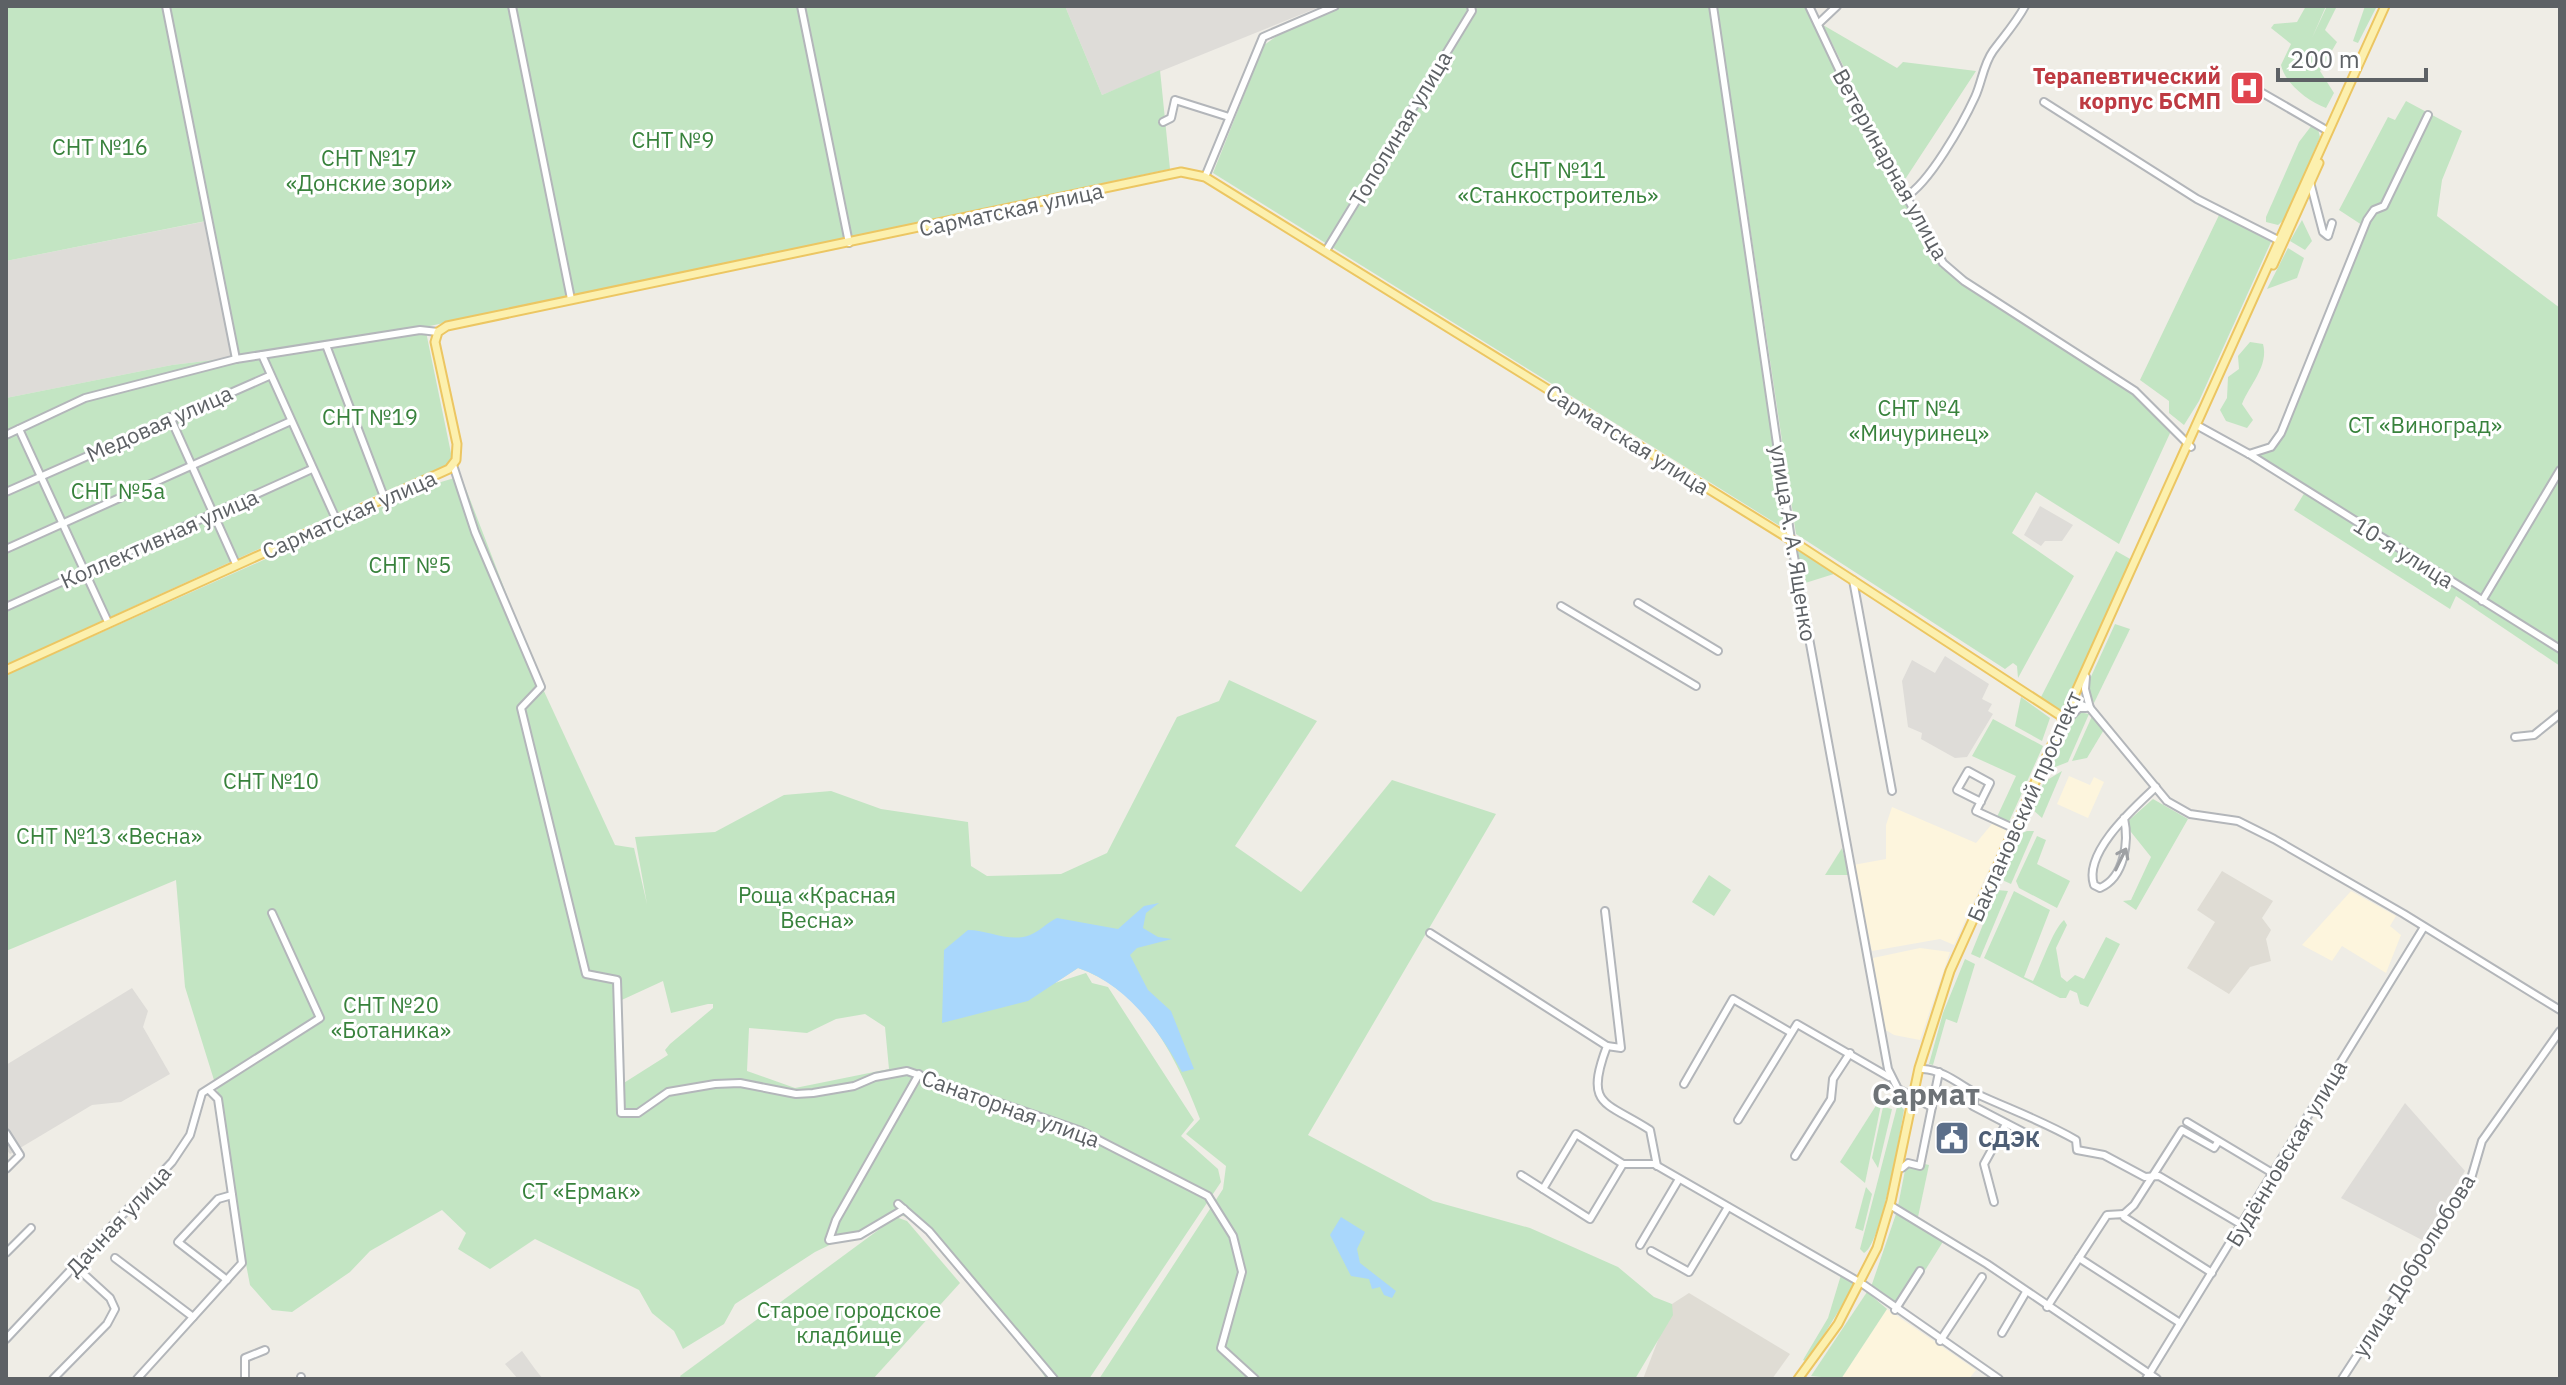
<svg xmlns="http://www.w3.org/2000/svg" width="2566" height="1385" viewBox="0 0 2566 1385" font-family="'IBM Plex Sans',sans-serif">
<style>
.commercial{fill:#fdf5dd}
.industrial{fill:#dedcd8}
.education{fill:#dfdcd4}
.green{fill:#c3e5c3;fill-rule:evenodd}
.water{fill:#a9d7fc}
.lines{fill:none;stroke-linecap:round;stroke-linejoin:round}
.minor-casing{stroke:#b3b6ba;stroke-width:10}
.major-casing{stroke:#ecc662;stroke-width:11}
.minor{stroke:#fff;stroke-width:6}
.major{stroke:#fcf0ae;stroke-width:7}
.oneway{stroke:#9ea0a3}
.labels{text-anchor:middle;dominant-baseline:central;stroke-width:6;stroke-linejoin:round;paint-order:stroke}
.health-label{font-size:22px;font-weight:bold;fill:#be3a42;stroke:#fff;text-anchor:end}
.street-label{font-size:22px;fill:#5d6165;stroke:#fff}
.park-label{font-size:22px;fill:#38823c;stroke:#fff}
.service-label{font-size:22px;font-weight:bold;fill:#4e5e75;stroke:#fff;text-anchor:start}
.district-label{font-size:30px;font-weight:bold;fill:#6e7377;stroke:#fff}
</style>
<rect width="100%" height="100%" fill="#efede6"/>
<!-- commercial -->
<g class="commercial">
<polygon points="2069,776 2090,785 2094,777 2104,782 2088,818 2057,804"/>
<polygon points="1892,807 1976,843 1996,819 2009,826 1954,945 1940,939 1872,951 1853,865 1886,859 1886,825"/>
<polygon points="2351,891 2396,916 2390,926 2401,935 2386,973 2342,946 2332,961 2302,945"/>
<polygon points="1920,948 1950,952 1920,1040 1894,1035 1884,1029 1873,958"/>
<polygon points="1887,1309 1976,1370 1969,1379 1841,1379"/>
</g>
<!-- industrial -->
<g class="industrial">
<polygon points="1065,6 1322,6 1102,95"/>
<polygon points="212,220 238,357 172,365 6,398 6,261"/>
<polygon points="2040,506 2073,525 2062,541 2045,541 2041,546 2024,535"/>
<polygon points="1945,656 1989,684 1982,699 1992,704 1988,711 1993,714 1967,757 1955,758 1921,739 1922,733 1908,727 1902,681 1912,660 1935,673"/>
<polygon points="132,988 148,1011 143,1027 170,1074 121,1102 92,1105 10,1154 6,1149 6,1065"/>
<polygon points="2405,1103 2465,1171 2422,1240 2341,1198"/>
<polygon points="522,1351 535,1369 543,1379 518,1379 505,1364"/>
</g>
<!-- education -->
<g class="education">
<polygon points="2222,871 2273,901 2262,918 2271,930 2266,939 2271,961 2250,967 2229,994 2187,968 2215,922 2197,910"/>
<polygon points="1689,1293 1790,1354 1772,1379 1643,1379 1672,1304"/>
</g>
<!-- green -->
<g class="green">
<polygon points="6,6 1065,6 1102,95 1160,70 1170,169 425,327 452,458 446,469 383,492 6,665 6,398 172,365 238,357 211,220 6,261"/>
<polygon points="1345,6 1709,6 1785,529 1213,173 1264,45 1287,29"/>
<polygon points="1717,6 1805,6 1875,148 1940,267 2138,398 2171,431 2119,544 2036,492 2012,533 2074,576 2018,678 2017,666 2013,663 2005,669 1796,534"/>
<path d="M 2306,6 L 2326,6 L 2312,38 L 2327,6 L 2337,6 L 2325,30 L 2337,42 L 2320,71 L 2334,93 L 2326,108 C 2309,102 2285,84 2281,65 L 2291,44 L 2271,28 L 2274,24 L 2297,22 Z"/>
<polygon points="2365,6 2377,6 2358,43 2353,41"/>
<polygon points="1823,25 1897,68 1903,62 1976,71 1902,184"/>
<polygon points="2406,101 2462,131 2442,180 2437,216 2560,308 2560,666 2456,596 2450,609 2294,510 2305,492 2245,455 2271,446 2362,225 2339,210 2388,117 2395,120"/>
<polygon points="2312,125 2318,129 2320,137 2285,219 2278,225 2266,222 2266,217 2299,142"/>
<polygon points="2220,213 2267,235 2271,242 2199,401 2184,425 2169,413 2169,401 2140,380"/>
<polygon points="2302,220 2312,241 2305,250 2290,241"/>
<polygon points="2288,248 2304,258 2297,278 2267,289"/>
<path d="M 2250,342 L 2263,344 C 2269,366 2250,384 2242,404 L 2253,420 L 2247,428 L 2226,421 L 2220,410 L 2227,398 L 2228,377 L 2239,369 L 2238,356 Z"/>
<path d="M 461,476 L 543,689 L 615,845 L 634,848 L 647,904 L 635,837 L 715,832 L 784,795 L 831,791 L 881,809 L 968,822 L 971,866 L 987,876 L 1061,874 L 1107,853 L 1177,717 L 1219,701 L 1229,680 L 1317,721 L 1235,846 L 1301,892 L 1392,780 L 1496,814 L 1308,1135 L 1433,1201 L 1530,1228 L 1618,1267 L 1654,1297 L 1672,1304 L 1673,1315 L 1635,1379 L 1099,1379 L 1223,1189 L 1226,1166 L 1186,1134 L 1200,1119 C 1177,1059 1144,990 1078,968 L 1055,983 L 1086,973 L 1092,983 L 1108,987 L 1194,1120 L 1181,1136 L 1218,1169 L 1221,1182 L 1089,1379 L 1046,1379 L 1025,1345 L 920,1220 L 894,1214 L 815,1252 L 735,1304 L 724,1324 L 683,1349 L 674,1331 L 652,1313 L 639,1290 L 535,1239 L 490,1269 L 458,1249 L 466,1233 L 442,1210 L 370,1251 L 350,1272 L 292,1312 L 272,1310 L 250,1285 L 220,1129 L 223,1109 L 185,987 L 176,880 L 6,951 L 6,675 L 431,485 ZM 663,981 L 671,1013 L 708,1004 L 713,1004 L 713,1008 L 670,1044 L 665,1050 L 668,1055 L 619,1086 L 613,1004 ZM 865,1014 L 885,1027 L 889,1069 L 795,1088 L 747,1071 L 749,1028 L 807,1033 L 836,1019 Z"/>
<polygon points="1798,551 1803,551 1837,573 1802,584"/>
<polygon points="2116,551 2132,560 2065,709 2057,710 2040,699"/>
<polygon points="2115,624 2130,629 2094,703 2087,691 2089,681"/>
<polygon points="2021,697 2050,718 2042,741 2015,726"/>
<polygon points="2079,712 2089,714 2068,762 2050,769 2075,713"/>
<polygon points="2093,714 2105,728 2087,758 2072,761"/>
<polygon points="1993,719 2043,746 2008,824 1996,819 2016,776 1972,756"/>
<polygon points="2062,771 2042,818 2031,808 2044,782"/>
<polygon points="2153,799 2188,819 2136,910 2123,901 2131,900 2151,857 2127,827 2127,822"/>
<polygon points="2027,831 2034,831 2011,884 2000,879 2020,834"/>
<polygon points="2037,836 2046,840 2037,864 2070,881 2057,908 2019,888 2016,881"/>
<polygon points="1842,848 1849,875 1825,875"/>
<polygon points="1709,875 1731,890 1714,916 1692,902"/>
<polygon points="1997,890 2008,891 1980,958 1971,954"/>
<path d="M 2014,891 L 2050,910 L 2024,977 L 2033,981 C 2042,964 2052,931 2064,920 L 2067,925 L 2056,948 L 2061,977 L 2067,982 L 2075,975 L 2084,979 L 2106,937 L 2120,944 L 2088,1007 L 2080,1004 L 2077,993 L 2070,990 L 2066,998 L 2060,998 L 1984,958 Z"/>
<polygon points="1965,959 1975,964 1957,1023 1946,1019 1933,1065 1929,1064 1943,1013"/>
<path d="M 1898,1103 L 1904,1110 C 1900,1133 1881,1246 1864,1253 L 1860,1249 Z"/>
<polygon points="1877,1104 1881,1105 1865,1183 1840,1162"/>
<polygon points="1883,1107 1892,1109 1878,1168 1872,1158"/>
<polygon points="1907,1160 1929,1165 1918,1217 1898,1206"/>
<polygon points="1866,1187 1872,1194 1863,1231 1855,1228"/>
<polygon points="1896,1214 1944,1240 1924,1272 1917,1268 1894,1304 1871,1287"/>
<polygon points="896,1217 907,1221 960,1283 873,1379 682,1379 680,1376"/>
<polygon points="1841,1275 1850,1279 1854,1286 1807,1362 1803,1360 1828,1318"/>
<polygon points="1867,1292 1887,1309 1841,1379 1811,1376"/>
</g>
<!-- water -->
<g class="water">
<path d="M 1159,903 L 1146,913 L 1143,928 L 1158,937 L 1172,939 L 1137,948 L 1130,955 L 1148,990 L 1171,1011 L 1194,1069 L 1182,1072 C 1159,1030 1126,984 1078,968 L 1028,1001 L 942,1023 L 944,950 L 968,930 C 989,930 1009,943 1030,935 C 1040,931 1048,922 1057,918 L 1118,929 L 1144,906 Z"/>
<polygon points="1341,1217 1365,1232 1357,1249 1360,1263 1396,1291 1392,1298 1384,1295 1380,1287 1372,1289 1369,1279 1351,1276 1330,1235"/>
</g>
<g class="lines">
<!-- minor casing -->
<g class="minor-casing">
<g id="minor">
<polyline points="166,6 236,359"/>
<polyline points="512,6 571,299"/>
<polyline points="801,6 849,243"/>
<polyline points="1713,6 1791,540 1888,1069 1898,1089 1932,1107"/>
<polyline points="1809,6 1853,99 1943,263 1964,281 2135,391 2191,447"/>
<polyline points="1818,24 1837,6"/>
<polyline points="2259,91 2328,131"/>
<polyline points="2044,102 2197,199 2280,241"/>
<polyline points="1163,122 1171,118 1175,100 1229,117"/>
<polyline points="1205,177 1263,37 1335,6"/>
<polyline points="2310,182 2323,232 2328,236 2332,223"/>
<path d="M 1905,197 C 1929,184 1963,123 1975,97 C 1982,82 1983,65 1993,51 C 2004,36 2016,23 2025,6"/>
<polyline points="1327,249 1472,11 1471,6"/>
<polyline points="326,345 384,497"/>
<polyline points="262,355 336,519"/>
<polyline points="170,417 236,564"/>
<polyline points="2200,427 2249,454 2560,649"/>
<polyline points="19,429 108,622"/>
<polyline points="6,435 85,398 236,359 420,330 438,332"/>
<polyline points="2249,454 2271,447 2281,433 2367,220 2374,210 2384,206 2428,115"/>
<polyline points="453,465 475,532 541,687 521,708 586,974 617,980 621,1113 638,1113 668,1092 715,1084 740,1083 796,1094 813,1093 854,1086 875,1077 907,1071 1081,1131 1208,1196 1233,1236 1242,1272 1221,1348 1255,1379"/>
<polyline points="6,492 269,376"/>
<polyline points="6,549 291,421"/>
<polyline points="1853,580 1892,791"/>
<polyline points="2482,601 2560,470"/>
<polyline points="1638,603 1718,651"/>
<polyline points="1561,606 1696,686"/>
<polyline points="6,607 312,469"/>
<polyline points="2086,677 2085,689 2090,708"/>
<polyline points="2071,701 2090,708 2167,801 2190,814 2238,821 2274,839 2404,914 2560,1010"/>
<polyline points="2067,720 2079,708 2086,708"/>
<polyline points="2515,737 2534,735 2560,714"/>
<polyline points="1981,802 1957,790 1968,771 1990,783 1976,811 2013,828"/>
<path d="M 2124,818 C 2129,841 2125,877 2100,888 L 2094,885 C 2083,852 2135,807 2156,787"/>
<polyline points="1605,911 1621,1048 1607,1046"/>
<path d="M 1430,933 L 1607,1046 C 1584,1107 1605,1101 1650,1130 L 1657,1166"/>
<path d="M 1923,1069 C 1944,1070 1961,1086 1979,1095 C 2012,1110 2045,1122 2076,1140 L 2077,1150 L 2104,1155 L 2145,1177 L 2159,1176 L 2242,1225"/>
<polyline points="1684,1084 1733,999 1790,1032"/>
<polyline points="1976,1093 1973,1106 2025,1133"/>
<polyline points="1738,1120 1797,1024 1889,1077"/>
<polyline points="2187,1122 2274,1174"/>
<polyline points="6,1133 20,1155 6,1169"/>
<polyline points="1795,1156 1831,1099 1833,1079 1850,1053"/>
<polyline points="1902,1168 1908,1163 1920,1166 1939,1072"/>
<polyline points="1521,1175 1590,1219 1623,1164"/>
<polyline points="1543,1189 1576,1134 1623,1164 1654,1164 1861,1283"/>
<polyline points="1994,1202 1984,1164 2006,1124"/>
<polyline points="898,1204 929,1231 1054,1379"/>
<polyline points="1893,1207 1987,1264 2157,1379"/>
<polyline points="904,1209 860,1235 829,1240 836,1220 919,1074"/>
<polyline points="2124,1214 2134,1205 2182,1130 2214,1148 2218,1142"/>
<polyline points="1640,1245 1679,1179"/>
<polyline points="1651,1251 1689,1272 1728,1207"/>
<polyline points="6,1253 31,1228"/>
<polyline points="115,1258 193,1317"/>
<polyline points="2079,1258 2180,1323"/>
<polyline points="227,1280 178,1242 218,1199 232,1195"/>
<polyline points="1864,1285 1999,1379"/>
<polyline points="2047,1307 2107,1215 2124,1214 2124,1217 2212,1273"/>
<polyline points="1895,1310 1920,1271"/>
<polyline points="2002,1333 2026,1292"/>
<polyline points="6,1339 172,1162 190,1135 202,1093 320,1018 272,913"/>
<polyline points="1940,1341 1982,1277"/>
<polyline points="53,1379 107,1324 115,1309 110,1298 75,1266"/>
<polyline points="137,1379 242,1263 218,1099 209,1090"/>
<polyline points="245,1379 245,1358 265,1350"/>
<polyline points="301,1379 301,1377"/>
<polyline points="2146,1379 2424,927"/>
<polyline points="2342,1379 2470,1182 2482,1141 2560,1031"/>
</g>
</g>
<!-- major casing -->
<g class="major-casing">
<g id="major">
<polyline points="2273,265 2319,163"/>
<polyline points="6,670 449,469 456,460 457,444 435,342 438,332 447,326 1181,172 1205,177 1791,540 2067,720"/>
<polyline points="1798,1379 1838,1324 1877,1248 1891,1201 1919,1068 1950,971 2385,6"/>
</g>
</g>
<!-- minor -->
<use href="#minor" class="minor"/>
<!-- major -->
<use href="#major" class="major"/>
</g>
<!-- one-way arrows -->
<defs><path id="oneway-shaft" d="M-6 0H5M1.5-3L5.5 0L1.5 3" fill="none" stroke-width="1.6" stroke-linecap="round" stroke-linejoin="round" transform="scale(2)"/></defs>
<use class="oneway" href="#oneway-shaft" transform="translate(2121 859) rotate(-64)"/>
<!-- icons -->
<defs>
<g id="hospital-square" transform="scale(1.8)"><rect x="-9" y="-9" width="18" height="18" rx="4" fill="#e0444e" stroke="#fff"/><path d="M-5-5h3v3.5h4V-5h3V5h-3V1.5h-4V5h-3Z" fill="#fff"/></g>
<g id="civic-square" transform="scale(1.8)"><rect x="-9" y="-9" width="18" height="18" rx="4" fill="#5c6f8a" stroke="#fff"/><path d="M-.6-6.5H3V-4.5H.6V-3L4-1V1h2V6H-6V1h2V-1L-.6-3ZM-1.2 2.5V6h2.4V2.5Z" fill="#fff"/></g>
</defs>
<g fill-rule="evenodd">
<use href="#hospital-square" x="2247" y="88"/>
<use href="#civic-square" x="1952" y="1138"/>
</g>
<g class="labels">
<!-- health labels -->
<g class="health-label">
<text x="2221" y="75">Терапевтический<tspan x="2221" dy="25">корпус БСМП</tspan></text>
</g>
<!-- street labels -->
<g class="street-label">
<text transform="translate(1400 128) rotate(-59)">Тополиная улица</text>
<text transform="translate(1891 164) rotate(61)">Ветеринарная улица</text>
<text transform="translate(1011 209) rotate(-12)">Сарматская улица</text>
<text transform="translate(159 423) rotate(-24)">Медовая улица</text>
<text transform="translate(1628 439) rotate(32)">Сарматская улица</text>
<text transform="translate(349 514) rotate(-24)">Сарматская улица</text>
<text transform="translate(159 538) rotate(-24)">Коллективная улица</text>
<text transform="translate(1794 543) rotate(81)">улица А. А. Ященко</text>
<text transform="translate(2404 552) rotate(32)">10-я улица</text>
<text transform="translate(2024 806) rotate(-66)">Баклановский проспект</text>
<text transform="translate(1011 1108) rotate(20)">Санаторная улица</text>
<text transform="translate(2286 1153) rotate(-59)">Будённовская улица</text>
<text transform="translate(118 1220) rotate(-47)">Дачная улица</text>
<text transform="translate(2413 1265) rotate(-58)">улица Добролюбова</text>
</g>
<!-- park labels -->
<g class="park-label">
<text x="673" y="139">СНТ №9</text>
<text x="100" y="146">СНТ №16</text>
<text x="369" y="157">СНТ №17<tspan x="369" dy="25">«Донские зори»</tspan></text>
<text x="1558" y="169">СНТ №11<tspan x="1558" dy="25">«Станкостроитель»</tspan></text>
<text x="1919" y="407">СНТ №4<tspan x="1919" dy="25">«Мичуринец»</tspan></text>
<text x="370" y="416">СНТ №19</text>
<text x="2425" y="424">СТ «Виноград»</text>
<text x="118" y="490">СНТ №5а</text>
<text x="410" y="564">СНТ №5</text>
<text x="271" y="780">СНТ №10</text>
<text x="109" y="835">СНТ №13 «Весна»</text>
<text x="817" y="894">Роща «Красная<tspan x="817" dy="25">Весна»</tspan></text>
<text x="391" y="1004">СНТ №20<tspan x="391" dy="25">«Ботаника»</tspan></text>
<text x="581" y="1190">СТ «Ермак»</text>
<text x="849" y="1309">Старое городское<tspan x="849" dy="25">кладбище</tspan></text>
</g>
<!-- service labels -->
<g class="service-label">
<text x="1978" y="1138">СДЭК</text>
</g>
<!-- district labels -->
<g class="district-label">
<text x="1926" y="1093">Сармат</text>
</g>
</g>
<!-- border -->
<rect width="2566" height="1385" fill="none" stroke="#5d6165" stroke-width="16"/>
<!-- scale -->
<path d="M2278 68v12h148v-12" fill="none" stroke="#5d6165" stroke-width="4"/>
<text x="2290" y="68" font-size="24" fill="#5d6165" stroke="#ffffff" stroke-width="6" paint-order="stroke">200 m</text>
</svg>
